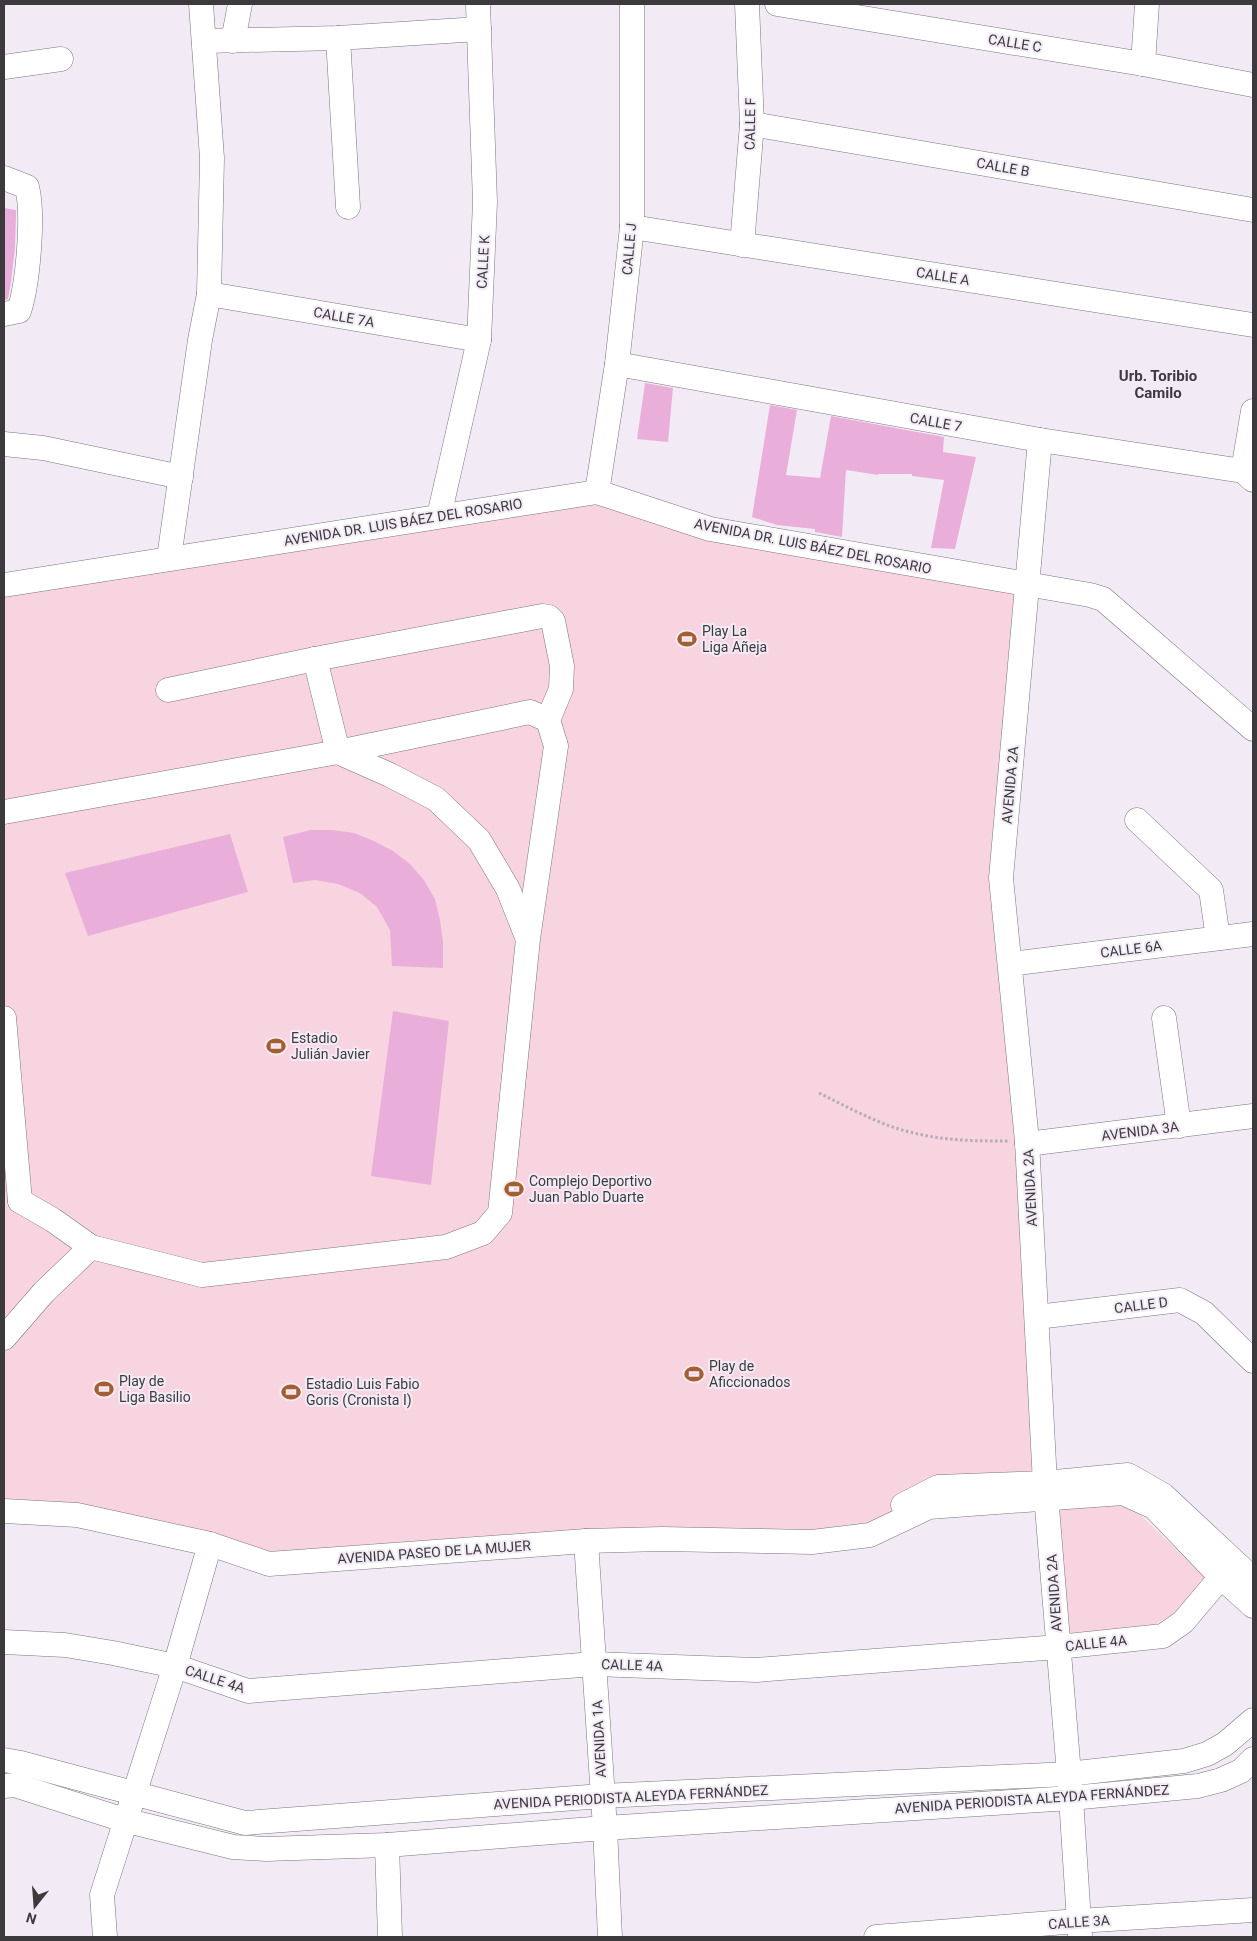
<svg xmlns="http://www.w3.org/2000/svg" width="1257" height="1941" viewBox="0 0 1257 1941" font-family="Roboto,sans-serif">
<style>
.green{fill:#f8d4e0}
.building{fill:#e9afda}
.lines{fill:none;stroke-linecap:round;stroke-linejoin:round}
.minor-casing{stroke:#7b747d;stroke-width:25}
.path{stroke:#b3adb5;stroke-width:3;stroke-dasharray:2.5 2.5;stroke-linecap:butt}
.minor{stroke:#fff;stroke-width:24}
.labels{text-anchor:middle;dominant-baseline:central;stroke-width:4;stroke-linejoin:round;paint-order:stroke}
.street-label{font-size:14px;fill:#3d3a3e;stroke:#f2ebf5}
.poi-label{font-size:14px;fill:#3d3a3e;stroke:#f2ebf5;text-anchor:start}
.neighbourhood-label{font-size:15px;font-weight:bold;fill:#3e3840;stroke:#f2ebf5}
</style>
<rect width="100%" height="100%" fill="#f2ebf5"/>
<!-- green -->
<g class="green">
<polygon points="597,492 710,529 1027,585 1001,878 1047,1499 929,1507 870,1535 269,1564 4,1512 4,585"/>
<polygon points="1129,1504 1208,1580 1177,1611 1152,1627 1067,1633 1059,1507"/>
</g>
<!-- building -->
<g class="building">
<polygon points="4,208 16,210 16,215 15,248 11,282 8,299 4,300"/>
<polygon points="645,383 673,388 668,442 637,439"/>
<polygon points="770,405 797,410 786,475 820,478 831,416 944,437 943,452 976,457 955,549 931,548 944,480 912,476 912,474 878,474 878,475 846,470 842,537 815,532 815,529 777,525 752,517"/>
<polygon points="311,830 333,830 354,833 374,841 393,851 410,864 424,880 435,899 440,920 443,942 443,968 392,966 390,930 377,907 360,893 338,884 315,880 293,883 283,837"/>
<polygon points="230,834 248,892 88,936 65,873"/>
<polygon points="393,1011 449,1021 431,1185 371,1176"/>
</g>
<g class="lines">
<!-- minor casing -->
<g class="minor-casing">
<g id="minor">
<polyline points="777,4 1143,64 1253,85"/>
<polyline points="338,38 348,207"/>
<polyline points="204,41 338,38 479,29"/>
<polyline points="233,41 240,4"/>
<polyline points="1143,64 1147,4"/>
<polyline points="4,67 61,59"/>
<polyline points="752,124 1253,210"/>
<path d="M 4,178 L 27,187 C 34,215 28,284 19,311 L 4,314"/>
<polyline points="632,227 1253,325"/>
<polyline points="742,245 752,124 747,4"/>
<polyline points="209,294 479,340"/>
<polyline points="617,364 1040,440 1243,471 1253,480"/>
<polyline points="1040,440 1001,878 1027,1141 1045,1483 1071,1798 1080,1937"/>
<polyline points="4,444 43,448 181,477"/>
<polyline points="1243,471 1253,411"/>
<polyline points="597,492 617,364 632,227 632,4"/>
<polyline points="439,516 479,340 485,202 478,4"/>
<polyline points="169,558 200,340 209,294 212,158 201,4"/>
<polyline points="4,585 597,492 710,529 1090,595 1103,599 1253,729"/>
<polyline points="315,659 338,752 390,775 436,799 479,840 508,889 527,937"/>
<polyline points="4,812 338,752 530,712 548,720"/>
<polyline points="1137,820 1211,890 1218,938"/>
<polyline points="1010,964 1253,934"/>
<polyline points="4,1018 20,1201"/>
<polyline points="1164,1018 1179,1126"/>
<polyline points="1027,1144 1253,1116"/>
<polyline points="20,1201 53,1220 91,1247 202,1275 446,1247 483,1233 500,1213 528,939 556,746 548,720 561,689 562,666 553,621 549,617 542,616 315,659 168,690"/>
<polyline points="1037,1317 1180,1300 1204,1313 1253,1361"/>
<polyline points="4,1338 44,1292 91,1247"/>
<polyline points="903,1505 938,1487 1045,1483 1128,1475 1163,1495 1253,1579"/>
<polyline points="4,1511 77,1515 210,1544 269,1564 586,1541 662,1539 812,1542 870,1535 929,1507 1123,1493 1154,1507 1221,1577 1253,1606"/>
<polyline points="586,1541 605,1828 610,1937"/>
<polyline points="4,1642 65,1645 113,1653 175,1666 248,1691 594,1664 756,1670 1058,1647 1163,1636 1183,1622 1221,1577 1236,1564"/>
<polyline points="4,1760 21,1763 245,1823 602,1796 1068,1774 1184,1761 1207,1754 1225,1744 1253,1720"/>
<polyline points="4,1786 15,1785 124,1820 233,1847 266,1849 387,1845 605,1828 1071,1798 1198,1786 1221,1780 1241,1771 1253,1759"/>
<polyline points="387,1845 390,1937"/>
<polyline points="105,1937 102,1895 175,1666 210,1544"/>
<polyline points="876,1937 1078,1921 1253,1910"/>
</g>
</g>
<!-- path -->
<path class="path" d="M 819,1093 C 850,1108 881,1126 914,1133 C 946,1141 977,1141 1009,1141"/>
<!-- minor -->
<use href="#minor" class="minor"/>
</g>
<!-- icons -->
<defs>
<g id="stadium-bare" transform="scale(1.5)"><path d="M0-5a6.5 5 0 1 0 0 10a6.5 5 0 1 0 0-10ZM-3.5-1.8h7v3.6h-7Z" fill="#a35f30" stroke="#f2ebf5" stroke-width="2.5" paint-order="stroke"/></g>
</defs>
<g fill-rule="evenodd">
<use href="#stadium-bare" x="687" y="639"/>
<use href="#stadium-bare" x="276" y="1046"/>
<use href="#stadium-bare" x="514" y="1189"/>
<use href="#stadium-bare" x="694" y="1374"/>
<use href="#stadium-bare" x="104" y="1389"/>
<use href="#stadium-bare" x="291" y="1392"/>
</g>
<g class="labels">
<!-- street labels -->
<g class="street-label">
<text transform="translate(1015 43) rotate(9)">CALLE C</text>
<text transform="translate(750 124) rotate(-89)">CALLE F</text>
<text transform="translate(1003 167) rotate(10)">CALLE B</text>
<text transform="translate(629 249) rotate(-85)">CALLE J</text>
<text transform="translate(483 262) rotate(-87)">CALLE K</text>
<text transform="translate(943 276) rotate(9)">CALLE A</text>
<text transform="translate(344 317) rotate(10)">CALLE 7A</text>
<text transform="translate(936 422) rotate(10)">CALLE 7</text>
<text transform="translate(403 522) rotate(-9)">AVENIDA DR. LUIS BÁEZ DEL ROSARIO</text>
<text transform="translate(813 546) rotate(11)">AVENIDA DR. LUIS BÁEZ DEL ROSARIO</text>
<text transform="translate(1010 785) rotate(-85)">AVENIDA 2A</text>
<text transform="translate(1131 949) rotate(-7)">CALLE 6A</text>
<text transform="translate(1140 1131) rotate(-7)">AVENIDA 3A</text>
<text transform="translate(1030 1188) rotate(-93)">AVENIDA 2A</text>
<text transform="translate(1141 1305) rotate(-7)">CALLE D</text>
<text transform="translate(434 1552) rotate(-4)">AVENIDA PASEO DE LA MUJER</text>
<text transform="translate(1054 1593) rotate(-94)">AVENIDA 2A</text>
<text transform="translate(1096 1643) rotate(-6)">CALLE 4A</text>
<text transform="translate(632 1665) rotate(2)">CALLE 4A</text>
<text transform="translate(215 1679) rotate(18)">CALLE 4A</text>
<text transform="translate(599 1739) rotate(-93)">AVENIDA 1A</text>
<text transform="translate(631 1797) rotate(-3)">AVENIDA PERIODISTA ALEYDA FERNÁNDEZ</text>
<text transform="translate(1032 1799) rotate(-4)">AVENIDA PERIODISTA ALEYDA FERNÁNDEZ</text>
<text transform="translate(1079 1922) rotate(-4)">CALLE 3A</text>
</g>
<!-- poi labels -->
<g class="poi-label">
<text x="702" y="631">Play La<tspan x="702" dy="16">Liga Añeja</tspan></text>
<text x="291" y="1038">Estadio<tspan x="291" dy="16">Julián Javier</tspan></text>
<text x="529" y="1181">Complejo Deportivo<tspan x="529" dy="16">Juan Pablo Duarte</tspan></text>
<text x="709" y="1366">Play de<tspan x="709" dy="16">Aficcionados</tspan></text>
<text x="119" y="1381">Play de<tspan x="119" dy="16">Liga Basilio</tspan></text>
<text x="306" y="1384">Estadio Luis Fabio<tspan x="306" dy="16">Goris (Cronista I)</tspan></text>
</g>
<!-- neighbourhood labels -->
<g class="neighbourhood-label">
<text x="1158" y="376">Urb. Toribio<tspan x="1158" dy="17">Camilo</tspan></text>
</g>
</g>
<!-- border -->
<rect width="1257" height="1941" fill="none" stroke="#3d3a3e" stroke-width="10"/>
<!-- north arrow -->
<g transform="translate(35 1906) rotate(197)" stroke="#f2ebf5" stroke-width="4" paint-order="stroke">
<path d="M0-4L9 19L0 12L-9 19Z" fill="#3d3a3e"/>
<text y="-8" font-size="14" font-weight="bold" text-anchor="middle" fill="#3d3a3e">N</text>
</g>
</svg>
